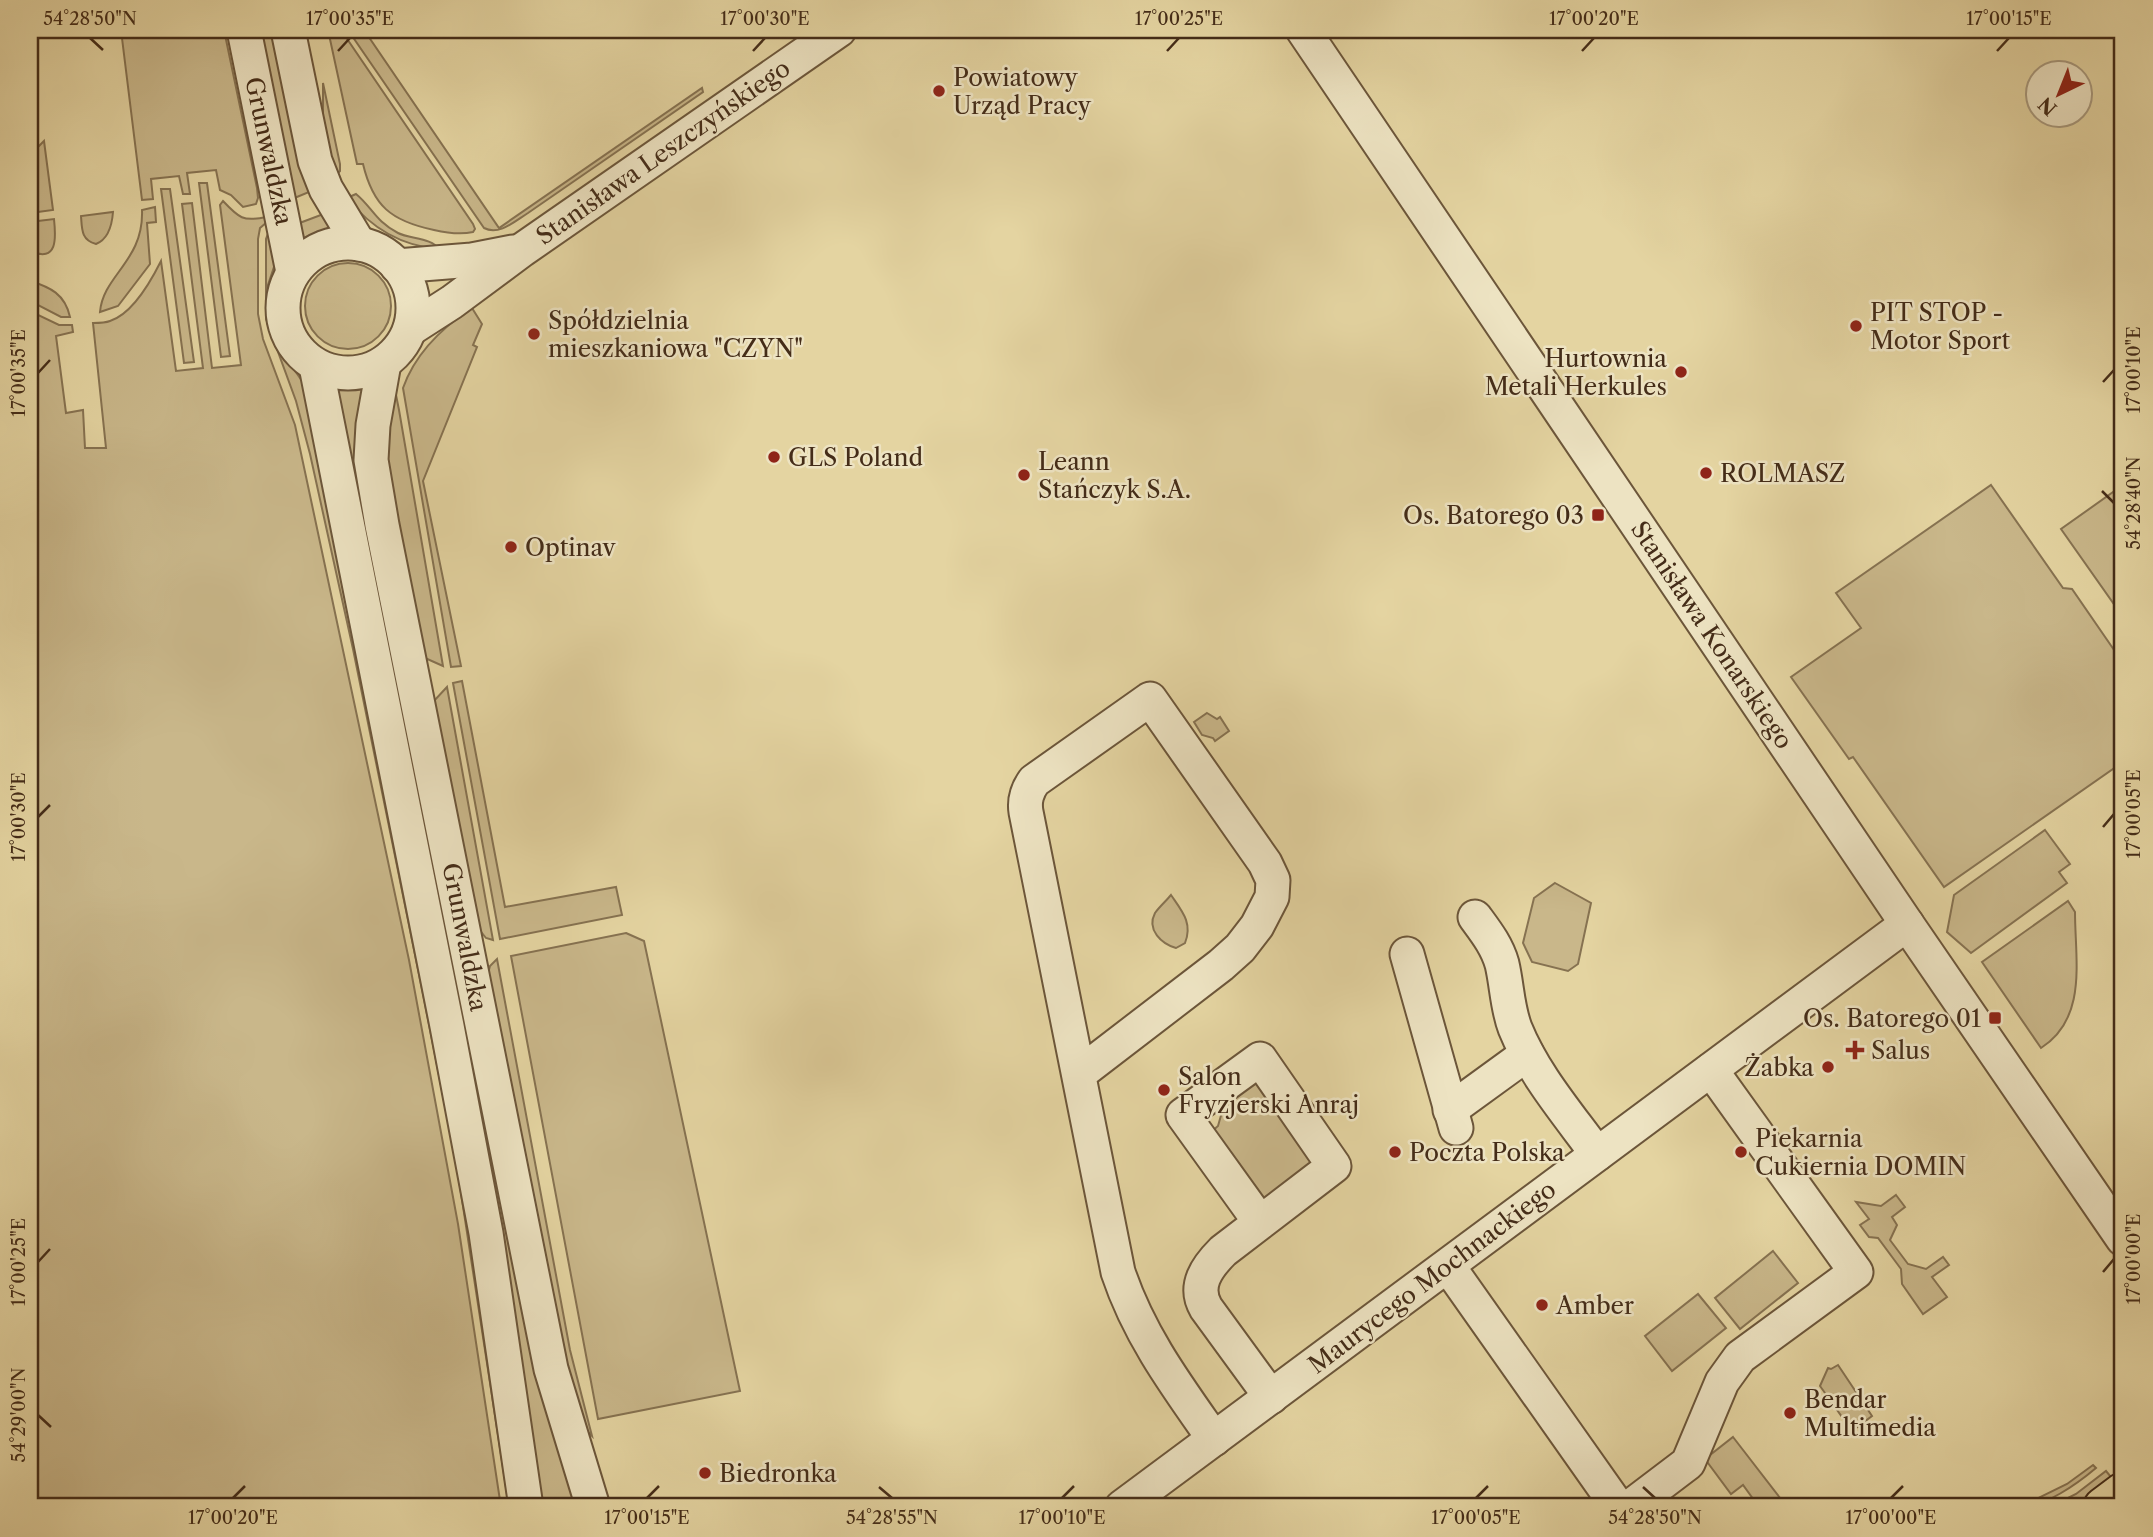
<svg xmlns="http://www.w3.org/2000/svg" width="2153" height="1537" viewBox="0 0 2153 1537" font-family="'Libre Caslon Text',serif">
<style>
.green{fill:#c9b78a;stroke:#867251;stroke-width:2}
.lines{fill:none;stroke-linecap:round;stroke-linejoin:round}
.minor-casing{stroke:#6c563a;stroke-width:37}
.major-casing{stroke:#442c18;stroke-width:42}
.minor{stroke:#ede3c2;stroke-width:33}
.major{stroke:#e4d4a1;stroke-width:38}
.ticks{fill:none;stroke:#442c18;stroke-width:2.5}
.poi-dot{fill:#8f2418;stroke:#ede3c2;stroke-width:2.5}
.labels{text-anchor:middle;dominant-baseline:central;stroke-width:5;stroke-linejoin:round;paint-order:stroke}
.poi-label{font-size:24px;fill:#442c18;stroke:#ede3c2;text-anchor:start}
.street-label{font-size:24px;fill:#442c18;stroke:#ede3c2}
.neatline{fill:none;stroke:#442c18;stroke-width:2.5}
.ticks-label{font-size:18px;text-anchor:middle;fill:#442c18}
</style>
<rect width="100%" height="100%" fill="#e4d4a1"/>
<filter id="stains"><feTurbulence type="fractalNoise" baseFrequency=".00286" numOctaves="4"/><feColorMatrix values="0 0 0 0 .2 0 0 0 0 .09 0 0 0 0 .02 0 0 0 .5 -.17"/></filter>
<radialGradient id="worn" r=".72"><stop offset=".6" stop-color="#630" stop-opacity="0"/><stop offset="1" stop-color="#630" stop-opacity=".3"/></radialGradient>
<!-- green -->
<g class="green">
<polygon points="121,30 224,30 257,188 258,198 256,204 243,207 231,195 220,190 216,170 187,173 190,194 183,194 179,176 151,179 153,199 142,200"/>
<polygon points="258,30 275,30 314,190 292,199"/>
<path d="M 328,30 L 341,30 L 473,224 L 475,229 L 473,232 C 460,235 447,233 434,230 C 391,221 373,206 363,164 L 357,164 Z"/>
<path d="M 348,30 L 364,30 L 499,228 L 702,88 L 703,92 L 528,213 C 515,221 499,236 484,228 Z"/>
<polygon points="323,83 340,164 340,171 335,176 323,127"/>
<polygon points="44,141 53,210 30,213 30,155"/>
<polygon points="199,183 207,183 230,356 221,357"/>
<polygon points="161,189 170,189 194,362 184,363"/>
<path d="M 356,194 C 372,207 375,221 398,233 C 410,239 432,238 439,249 C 401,246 371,228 347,198 Z"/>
<path d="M 223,201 C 239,218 243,222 266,217 L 267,222 L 260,228 L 258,239 L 258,314 L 263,339 L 295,425 L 409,960 L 458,1224 L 501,1507 L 30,1507 L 30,311 L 59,325 L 72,325 L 73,332 L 56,336 L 66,413 L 83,410 L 85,448 L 106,448 L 93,323 C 98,323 105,323 110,321 C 132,314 151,281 161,261 L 176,371 L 203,368 L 182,204 L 192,203 L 212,368 L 241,365 L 220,205 Z"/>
<path d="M 155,207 L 156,222 L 147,223 L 150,264 L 118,306 L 100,312 C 103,275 144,261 142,210 Z"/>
<path d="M 113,212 C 112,225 109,239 96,244 C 81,240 82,229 81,216 Z"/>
<polygon points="326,213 331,227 304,238 300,237 297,224"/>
<path d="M 54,219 C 56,238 58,263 30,251 L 30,222 Z"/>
<polygon points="269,231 277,258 268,285 268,319 274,340 302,381 308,403 443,1064 515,1507 509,1507 457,1167 423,994 353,649 310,454 296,401 266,319 266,239"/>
<circle cx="348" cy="306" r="43"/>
<path d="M 30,281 C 50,287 65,294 70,317 L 61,317 L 30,301 Z"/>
<path d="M 472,308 L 482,324 L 473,345 L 477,347 L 423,481 L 461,666 L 451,667 L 403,388 C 415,354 443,327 472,308 Z"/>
<polygon points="366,385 580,1507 540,1507 335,386 357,387"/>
<polygon points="395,390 399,410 443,666 425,658 388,479 385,441"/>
<polygon points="1991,485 2063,588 2072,589 2123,663 2123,762 1944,887 1853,757 1849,759 1791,677 1861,628 1836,593"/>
<polygon points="2123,485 2123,617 2061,529"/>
<polygon points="462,681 505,907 616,887 622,915 500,939 453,683"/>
<polygon points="447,687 493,940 486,938 478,928 432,703"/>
<polygon points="1207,713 1217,719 1220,717 1229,731 1215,741 1213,738 1202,735 1194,722"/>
<polygon points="2045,830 2070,864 2059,872 2067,883 1971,953 1947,932 1954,895"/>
<polygon points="1555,883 1591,903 1578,964 1568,971 1532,962 1523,943 1534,898"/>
<path d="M 1171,895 C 1182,911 1193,923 1185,943 L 1176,948 C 1162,944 1146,930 1155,913 C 1159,907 1166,901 1171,895 Z"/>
<path d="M 2068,901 L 2075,912 C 2075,960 2088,1018 2041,1048 L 1982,962 Z"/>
<polygon points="626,933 644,941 740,1391 598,1419 511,956"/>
<polygon points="497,959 570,1350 592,1436 583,1427 568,1371 487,977 490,966"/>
<polygon points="1243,1080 1269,1082 1320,1160 1265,1209 1210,1133 1218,1126 1224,1105"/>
<polygon points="1896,1195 1905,1207 1892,1217 1897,1225 1890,1240 1908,1264 1926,1269 1943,1257 1949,1265 1932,1277 1947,1297 1923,1314 1902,1284 1901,1269 1878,1238 1869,1237 1860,1225 1869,1219 1856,1202 1881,1206"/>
<polygon points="1773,1251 1798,1283 1740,1329 1715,1298"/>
<polygon points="1698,1294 1726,1328 1672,1371 1645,1336"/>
<polygon points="1838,1365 1872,1416 1852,1431 1820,1386 1828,1368 1831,1369"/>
<polygon points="1733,1437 1787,1507 1759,1507 1743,1485 1731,1494 1705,1459"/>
<path d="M 2093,1465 L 2096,1468 C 2077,1484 2045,1507 2020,1507 L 2067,1484 Z"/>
<polygon points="2106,1471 2116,1483 2083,1507 2050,1507 2076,1494"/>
</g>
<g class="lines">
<!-- minor casing -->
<g class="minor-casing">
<g id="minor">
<polyline points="244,30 293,272"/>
<polyline points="288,30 315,161 326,189 359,244"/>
<polyline points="1303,30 1907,924 2123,1239"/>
<circle cx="348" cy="308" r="65"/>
<polyline points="397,266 472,260 513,252"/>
<polyline points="410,329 452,302 522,250 839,30"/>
<polyline points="384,363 373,425 371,460 382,525 551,1369 593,1507"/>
<polyline points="316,366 447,1026 486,1233 526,1507"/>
<path d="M 1475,917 C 1486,932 1497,946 1502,964 C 1507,985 1507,1007 1515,1028 C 1534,1075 1568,1114 1597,1154"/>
<polyline points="1407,954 1456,1128"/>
<path d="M 1079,1074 L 1221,965 L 1240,948 L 1257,926 L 1272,897 L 1273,880 L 1265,863 L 1150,699 L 1034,781 C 1027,791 1024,800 1026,812 L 1118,1272 C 1139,1335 1176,1385 1214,1439"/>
<polyline points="1450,1110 1527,1054"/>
<path d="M 1260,1222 L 1183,1115 L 1260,1059 L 1334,1166 L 1223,1251 C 1207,1267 1193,1286 1206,1308 L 1271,1397"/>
<polyline points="1448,1266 1618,1507"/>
<polyline points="1122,1507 1907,924"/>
<polyline points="1630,1507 1688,1463 1722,1382 1740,1357 1856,1272 1711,1070"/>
</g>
</g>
<!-- major casing -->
<g class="major-casing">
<polyline id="major" points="2103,1507 2123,1492"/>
</g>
<!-- minor -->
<use href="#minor" class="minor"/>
<!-- major -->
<use href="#major" class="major"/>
</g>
<!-- ticks -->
<path class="ticks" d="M 90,38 L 103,50M 338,51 L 350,38M 753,51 L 765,38M 1167,51 L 1179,38M 1582,51 L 1594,38M 1997,51 L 2009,38M 38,373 L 50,360M 2103,382 L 2114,370M 2102,491 L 2114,503M 38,817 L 50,805M 2103,827 L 2114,814M 38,1262 L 50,1249M 2103,1272 L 2114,1259M 38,1415 L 51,1427M 879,1487 L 892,1498M 1643,1487 L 1655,1498M 233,1498 L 245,1486M 647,1498 L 659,1486M 1062,1498 L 1074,1486M 1476,1498 L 1488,1486M 1891,1498 L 1903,1486"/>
<!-- markers -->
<g class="poi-dot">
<circle cx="939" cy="91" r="7"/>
<circle cx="1856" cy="326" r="7"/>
<circle cx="534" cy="334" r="7"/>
<circle cx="1681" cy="372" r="7"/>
<circle cx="774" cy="457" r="7"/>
<circle cx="1706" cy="473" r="7"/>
<circle cx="1024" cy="475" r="7"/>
<rect x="1591" y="508" width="14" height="14" rx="3.5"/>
<circle cx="511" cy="547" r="7"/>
<rect x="1988" y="1011" width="14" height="14" rx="3.5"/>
<path d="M1851.5 1039.5h7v7h7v7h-7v7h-7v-7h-7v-7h7z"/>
<circle cx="1828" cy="1067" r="7"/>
<circle cx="1164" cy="1090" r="7"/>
<circle cx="1395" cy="1152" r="7"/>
<circle cx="1741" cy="1152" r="7"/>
<circle cx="1542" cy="1305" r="7"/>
<circle cx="1790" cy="1413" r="7"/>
<circle cx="705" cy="1473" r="7"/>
</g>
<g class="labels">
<!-- poi labels -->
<g class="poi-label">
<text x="953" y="77">Powiatowy<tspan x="953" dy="28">Urząd Pracy</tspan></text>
<text x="1870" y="312">PIT STOP -<tspan x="1870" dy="28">Motor Sport</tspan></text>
<text x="548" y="320">Spółdzielnia<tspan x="548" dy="28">mieszkaniowa "CZYN"</tspan></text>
<text x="1667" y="358" text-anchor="end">Hurtownia<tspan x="1667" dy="28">Metali Herkules</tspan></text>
<text x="788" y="457">GLS Poland</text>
<text x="1038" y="461">Leann<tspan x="1038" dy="28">Stańczyk S.A.</tspan></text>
<text x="1720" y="473">ROLMASZ</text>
<text x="1584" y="515" text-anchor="end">Os. Batorego 03</text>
<text x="525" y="547">Optinav</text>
<text x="1981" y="1018" text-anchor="end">Os. Batorego 01</text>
<text x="1871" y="1050">Salus</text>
<text x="1814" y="1067" text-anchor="end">Żabka</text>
<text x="1178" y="1076">Salon<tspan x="1178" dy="28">Fryzjerski Anraj</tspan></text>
<text x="1755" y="1138">Piekarnia<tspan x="1755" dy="28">Cukiernia DOMIN</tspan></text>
<text x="1409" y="1152">Poczta Polska</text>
<text x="1556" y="1305">Amber</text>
<text x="1804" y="1399">Bendar<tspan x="1804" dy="28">Multimedia</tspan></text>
<text x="719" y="1473">Biedronka</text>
</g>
<!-- street labels -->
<g class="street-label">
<text transform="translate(269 151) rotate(78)">Grunwaldzka</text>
<text transform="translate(663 152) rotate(-35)">Stanisława Leszczyńskiego</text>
<text transform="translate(1712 635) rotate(56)">Stanisława Konarskiego</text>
<text transform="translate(465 937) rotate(79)">Grunwaldzka</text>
<text transform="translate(1432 1277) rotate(-37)">Maurycego Mochnackiego</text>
</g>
</g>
<!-- margin -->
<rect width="2153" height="1537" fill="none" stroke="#e4d4a1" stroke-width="77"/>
<!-- north arrow -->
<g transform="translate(2059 94) rotate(223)"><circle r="33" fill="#ede3c2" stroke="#a99a7e" stroke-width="2"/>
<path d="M0-5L12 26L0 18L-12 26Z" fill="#8f2418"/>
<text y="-10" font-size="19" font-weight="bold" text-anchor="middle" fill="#442c18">N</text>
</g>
<rect x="38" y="38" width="2076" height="1460" class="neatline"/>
<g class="ticks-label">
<text x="90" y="25">54°28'50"N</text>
<text x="350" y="25">17°00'35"E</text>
<text x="765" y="25">17°00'30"E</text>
<text x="1179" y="25">17°00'25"E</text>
<text x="1594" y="25">17°00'20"E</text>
<text x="2009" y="25">17°00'15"E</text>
<text transform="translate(2134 370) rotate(-90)" y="6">17°00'10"E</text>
<text transform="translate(19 373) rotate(-90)" y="6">17°00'35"E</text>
<text transform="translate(2134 503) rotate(-90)" y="6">54°28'40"N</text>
<text transform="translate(2134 814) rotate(-90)" y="6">17°00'05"E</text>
<text transform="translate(19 817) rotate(-90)" y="6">17°00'30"E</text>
<text transform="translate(2134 1259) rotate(-90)" y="6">17°00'00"E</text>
<text transform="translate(19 1262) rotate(-90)" y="6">17°00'25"E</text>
<text transform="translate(19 1415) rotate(-90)" y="6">54°29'00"N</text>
<text x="233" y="1524">17°00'20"E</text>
<text x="647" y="1524">17°00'15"E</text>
<text x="892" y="1524">54°28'55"N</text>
<text x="1062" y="1524">17°00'10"E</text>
<text x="1476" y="1524">17°00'05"E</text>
<text x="1655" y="1524">54°28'50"N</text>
<text x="1891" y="1524">17°00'00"E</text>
</g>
<rect width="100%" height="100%" filter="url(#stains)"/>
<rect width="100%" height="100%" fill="url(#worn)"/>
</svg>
